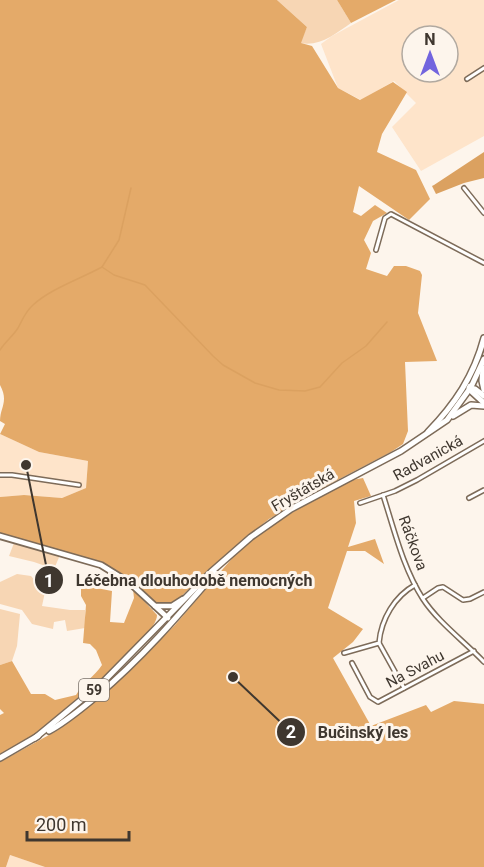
<svg xmlns="http://www.w3.org/2000/svg" width="484" height="867" viewBox="0 0 484 867" font-family="Roboto,sans-serif">
<style>
.built{fill:#fee4ca;fill-rule:evenodd}
.green{fill:#f7d6b4}
.forest{fill:#e4aa69}
.water{fill:#dba160}
.lines{fill:none;stroke-linecap:round;stroke-linejoin:round}
.stream{stroke:#dba160;stroke-width:1.5}
.minor-casing{stroke:#7d6b59;stroke-width:6}
.tertiary-casing{stroke:#7d6b59;stroke-width:8}
.primary-casing{stroke:#7d6b59;stroke-width:8}
.minor{stroke:#fff;stroke-width:3}
.tertiary{stroke:#fff;stroke-width:4.5}
.primary{stroke:#fff;stroke-width:5}
.labels{text-anchor:middle;dominant-baseline:central;stroke-width:6;stroke-linejoin:round;paint-order:stroke}
.shield{fill:#fdf5ec;stroke:#787068;stroke-width:1.5}
.shield-label{font-size:14px;font-weight:bold;fill:#3f372f}
.street-label{font-size:15px;fill:#3f372f;stroke:#fdf5ec}
.leader{fill:none;stroke:#3f372f;stroke-width:2}
.callout-dot{fill:#3f372f;stroke:#fdf5ec;stroke-width:2}
.mark-label{font-size:18px;text-anchor:middle;font-weight:bold;fill:#fff}
.callout-label{font-size:16px;text-anchor:middle;font-weight:bold;fill:#3f372f;stroke:#fdf5ec;stroke-width:6;stroke-linejoin:round;paint-order:stroke}
</style>
<rect width="100%" height="100%" fill="#fdf5ec"/>
<!-- built -->
<g class="built">
<path d="M 399,0 L 484,0 L 484,136 L 421,171 L 392,127 L 416,103 L 394,81 L 361,100 L 338,88 L 321,44 L 332,36 ZM 412,36 L 448,36 L 448,72 L 412,72 Z"/>
<polygon points="0,434 39,452 88,461 86,488 62,498 24,495 0,497"/>
<polygon points="10,855 45,867 6,867"/>
</g>
<!-- green -->
<g class="green">
<path d="M 277,0 L 337,0 L 351,23 C 335,34 320,47 300,43 L 307,27 Z"/>
<polygon points="14,543 60,555 54,569 34,562 9,556"/>
<polygon points="17,574 31,576 45,592 42,606 70,610 85,610 85,628 67,631 65,620 54,622 53,629 32,624 22,610 0,604 0,582"/>
<polygon points="0,609 20,614 17,646 12,661 0,665"/>
</g>
<!-- forest -->
<g class="forest">
<path d="M 0,0 L 277,0 L 307,27 L 301,43 L 312,46 L 338,88 L 360,100 L 393,82 L 407,92 L 382,134 L 377,152 L 416,170 L 430,199 L 409,220 L 359,186 L 353,212 L 361,216 L 375,205 L 387,213 L 373,221 L 364,240 L 371,253 L 366,269 L 387,276 L 394,266 L 406,266 L 420,271 L 422,275 L 418,313 L 437,361 L 405,362 L 408,431 L 403,444 L 391,452 L 328,485 L 269,519 L 230,551 L 175,602 C 167,605 161,605 154,601 L 119,572 L 102,563 L 0,534 L 0,497 L 24,495 L 62,498 L 86,488 L 88,461 L 39,452 L 0,434 L 5,424 L 0,421 C 0,407 9,402 0,385 Z"/>
<polygon points="337,0 396,0 351,23"/>
<polygon points="363,478 371,496 354,501 356,523 348,547 375,539 384,564 365,551 347,551 328,608 363,629 353,642 333,658 371,726 426,705 431,712 454,701 484,704 484,867 45,867 10,855 6,867 0,867 0,762 58,730 108,691 175,625 234,556 253,539 293,512 352,480"/>
<path d="M 81,585 L 112,591 L 110,622 L 124,623 L 134,598 L 133,589 L 157,615 C 158,637 57,718 36,733 C 25,741 12,747 0,754 L 0,715 L 4,713 L 0,709 L 0,665 L 12,661 L 31,694 L 45,694 L 55,700 L 76,695 C 83,683 94,677 102,665 L 96,650 L 90,644 L 83,643 L 86,605 L 81,596 Z"/>
</g>
<!-- water -->
<polygon class="water" points="484,152 484,178 464,183 436,194 432,186 434,185"/>
<g class="lines">
<!-- stream -->
<g class="stream">
<polyline points="102,267 119,240 131,188"/>
<path d="M 0,350 C 5,342 13,336 18,328 C 23,319 25,312 33,305 C 50,289 80,279 102,267 L 114,275 L 145,285 L 213,356 L 223,365 L 255,383 L 279,390 L 305,391 L 320,387 L 342,363 L 366,346 L 387,322"/>
</g>
<!-- minor casing -->
<g class="minor-casing">
<g id="minor">
<polyline points="467,79 484,68"/>
<polyline points="464,188 484,213"/>
<polyline points="376,250 385,218 391,214 484,263"/>
<polyline points="0,475 12,475 79,485"/>
<path d="M 383,495 C 394,529 403,568 423,599 C 438,622 465,642 484,662"/>
<polyline points="469,498 484,490"/>
<polyline points="360,503 395,491 417,480 484,441"/>
<polyline points="423,598 438,588 443,587 463,600 470,599 484,592"/>
<polyline points="379,643 404,688"/>
<path d="M 344,653 L 379,643 C 381,619 395,596 415,585"/>
<polyline points="352,663 370,697 378,702 474,651"/>
</g>
</g>
<!-- tertiary casing -->
<g class="tertiary-casing">
<g id="tertiary">
<polyline points="0,536 101,565 130,583 168,618"/>
<polyline points="155,606 172,606 183,599"/>
</g>
</g>
<!-- primary casing -->
<g class="primary-casing">
<g id="primary">
<polyline points="483,368 482,381 484,390"/>
<polyline points="470,386 472,392 484,403"/>
<polyline points="469,388 475,389 484,396"/>
<polyline points="453,416 471,405 484,406"/>
<path d="M 428,432 C 455,404 474,376 484,338"/>
<path d="M 49,731 C 66,722 82,708 97,696 C 141,659 178,616 215,573"/>
<polyline points="35,738 104,681 211,572 251,537 291,509 401,451 447,420 471,387 484,359"/>
<polyline points="0,758 38,736"/>
</g>
</g>
<!-- minor -->
<use href="#minor" class="minor"/>
<!-- tertiary -->
<use href="#tertiary" class="tertiary"/>
<!-- primary -->
<use href="#primary" class="primary"/>
</g>
<g class="labels">
<!-- shield labels -->
<rect class="shield" x="79" y="679" width="30" height="22" rx="4.5"/>
<g class="shield-label">
<text x="94" y="690">59</text>
</g>
<!-- street labels -->
<g class="street-label">
<text transform="translate(428 458) rotate(-29)">Radvanická</text>
<text transform="translate(303 490) rotate(-30)">Fryštátská</text>
<text transform="translate(413 543) rotate(70)">Ráčkova</text>
<text transform="translate(415 669) rotate(-28)">Na Svahu</text>
</g>
</g>
<!-- callouts -->
<path class="leader" d="M26 465L49 580M233 677L291 732"/>
<g class="callout-dot">
<circle cx="26" cy="465" r="6"/>
<circle cx="233" cy="677" r="6"/>
<circle cx="49" cy="580" r="15"/>
<circle cx="291" cy="732" r="15"/>
</g>
<g class="mark-label">
<text x="49" y="587">1</text>
<text x="291" y="738">2</text>
</g>
<g class="callout-label">
<text x="194" y="586">Léčebna dlouhodobě nemocných</text>
<text x="363" y="738">Bučinský les</text>
</g>
<!-- north arrow -->
<g transform="translate(430 54)"><circle r="28" fill="#fdf5ec" stroke="#b1a9a0" stroke-width="1.5"/>
<path d="M0-4.5L10 22L0 15L-10 22Z" fill="#7264de"/>
<text y="-9" font-size="16" font-weight="bold" text-anchor="middle" fill="#3f372f">N</text>
</g>
<!-- scale -->
<path d="M27 831v9h102v-9" fill="none" stroke="#3f372f" stroke-width="3"/>
<text x="36" y="831" font-size="18" fill="#3f372f" stroke="#fdf5ec" stroke-width="4.5" paint-order="stroke">200 m</text>
</svg>
